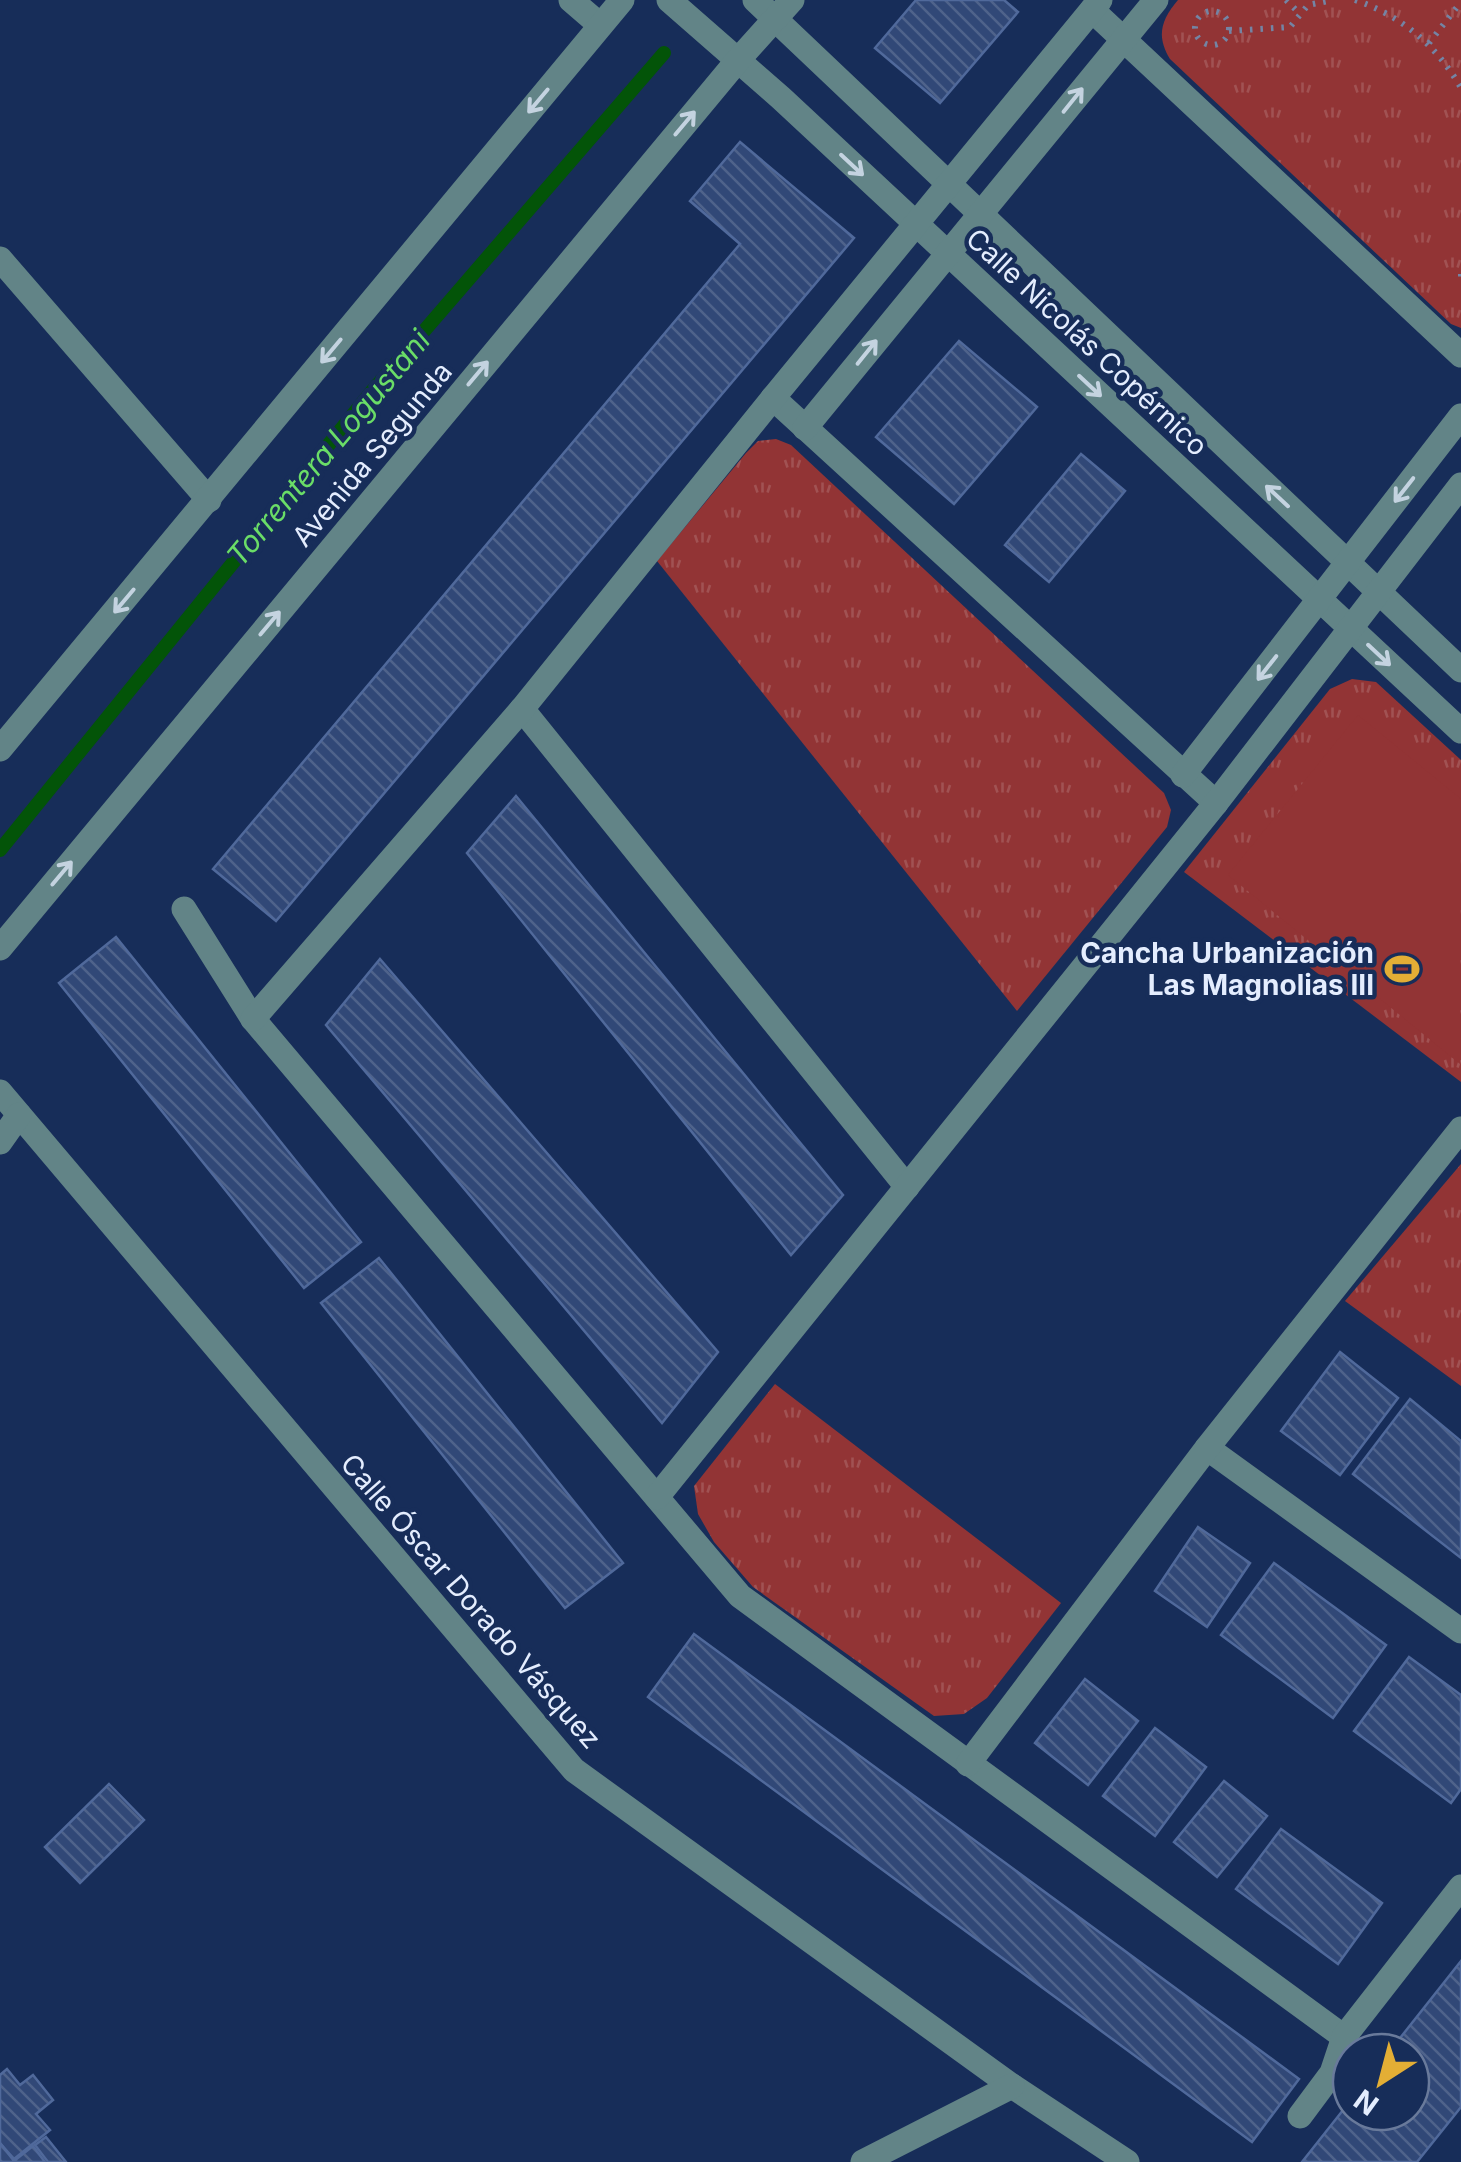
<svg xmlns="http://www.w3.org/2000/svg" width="1461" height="2162" viewBox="0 0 1461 2162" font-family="Inter,sans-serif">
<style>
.grass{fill:url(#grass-tufts)}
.garden{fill:#923435}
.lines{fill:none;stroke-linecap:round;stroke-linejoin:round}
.stream{stroke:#035408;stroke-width:14}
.building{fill:url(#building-back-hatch);stroke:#50699b;stroke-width:2.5}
.path{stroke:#7484a4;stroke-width:6;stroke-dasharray:2.5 8;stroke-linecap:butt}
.minor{stroke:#628487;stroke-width:25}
.oneway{stroke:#c4d3e0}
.labels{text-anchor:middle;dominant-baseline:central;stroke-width:9;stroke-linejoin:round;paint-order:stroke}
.street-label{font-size:28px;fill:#e4edfe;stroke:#172d59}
.poi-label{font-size:28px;font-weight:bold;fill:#e4edfe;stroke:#172d59;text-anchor:end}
.water-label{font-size:30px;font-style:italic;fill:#6add67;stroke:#172d59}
</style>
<defs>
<pattern id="grass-tufts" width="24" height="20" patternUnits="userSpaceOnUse" patternTransform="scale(2.5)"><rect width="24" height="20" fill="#923435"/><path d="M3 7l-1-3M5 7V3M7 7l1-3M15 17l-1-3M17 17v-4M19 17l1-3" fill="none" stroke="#a15253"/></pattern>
<pattern id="building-back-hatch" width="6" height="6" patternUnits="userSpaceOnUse" patternTransform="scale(2.5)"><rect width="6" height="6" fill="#314877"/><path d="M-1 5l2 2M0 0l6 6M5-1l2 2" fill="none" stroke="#4f638b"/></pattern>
</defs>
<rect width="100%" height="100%" fill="#172d59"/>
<!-- grass -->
<g class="grass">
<path d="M 1178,0 L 1461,0 L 1461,328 L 1451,324 L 1170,59 C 1156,36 1161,20 1178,0 Z"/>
<polygon points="776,439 791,445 1164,793 1171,810 1167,827 1017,1011 657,561 746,453 758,441"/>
<polygon points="1352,679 1376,682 1461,760 1461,1082 1184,872 1330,689"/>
<polygon points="1461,1164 1461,1386 1345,1301"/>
<polygon points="775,1384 1061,1603 987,1698 964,1714 934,1716 753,1587 714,1542 698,1514 694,1486"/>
</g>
<!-- garden -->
<polygon class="garden" points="1358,715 1461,799 1460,1064 1228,875"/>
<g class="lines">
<!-- stream -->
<polyline class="stream" points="0,850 373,390 664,53"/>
</g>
<!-- building -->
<g class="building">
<polygon points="916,0 1004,0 1018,12 940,103 875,48"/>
<polygon points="740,142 854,238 276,921 213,869 740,244 690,201"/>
<polygon points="959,341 1037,407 954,504 876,437"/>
<polygon points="1081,454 1125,491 1049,582 1005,545"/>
<polygon points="516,796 843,1195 791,1255 467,853"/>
<polygon points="116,937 361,1242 304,1288 59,983"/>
<polygon points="380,959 718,1352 662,1423 326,1025"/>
<polygon points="379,1258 623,1563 565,1608 321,1303"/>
<polygon points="1340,1352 1398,1398 1340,1475 1281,1431"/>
<polygon points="1410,1399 1461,1441 1461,1558 1353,1474"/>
<polygon points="1198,1527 1250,1563 1207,1627 1155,1591"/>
<polygon points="1274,1563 1386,1645 1333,1718 1221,1635"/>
<polygon points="694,1634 1299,2079 1252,2142 648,1697"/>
<polygon points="1409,1657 1461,1695 1461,1789 1451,1803 1354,1731"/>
<polygon points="1085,1679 1138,1721 1088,1785 1035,1743"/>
<polygon points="1155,1728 1206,1767 1155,1836 1103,1796"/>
<polygon points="1224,1781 1267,1816 1217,1877 1174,1842"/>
<polygon points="109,1784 144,1820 80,1883 45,1847"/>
<polygon points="1281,1829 1382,1903 1338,1964 1236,1889"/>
<polygon points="1461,1961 1461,2107 1417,2162 1302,2162 1351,2100 1351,2112 1411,2112 1411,2052 1389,2052"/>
<polygon points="7,2069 20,2085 33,2075 53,2100 36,2114 50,2130 14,2159 0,2143 0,2075"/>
<polygon points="46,2137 66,2162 48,2162 35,2145"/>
<polygon points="0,2143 14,2161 33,2146 45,2162 0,2162"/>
</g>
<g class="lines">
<!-- path -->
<g class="path">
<polyline points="1286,0 1299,13"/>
<path d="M 1355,0 C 1402,16 1437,46 1461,88"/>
<circle cx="1212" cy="28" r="17"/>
<polyline points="1229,31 1290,27 1308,5 1333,0"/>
<polyline points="1429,43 1461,2"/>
<polyline points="1461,274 1461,282"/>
</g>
<!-- minor -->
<g class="minor">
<polyline points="571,0 600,25"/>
<polyline points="669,0 781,98 1461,731"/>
<polyline points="755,0 1461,670"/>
<polyline points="1092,10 1461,355"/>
<polyline points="0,259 209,500"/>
<polyline points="773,398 1216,803"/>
<polyline points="805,428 1156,0"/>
<polyline points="522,709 907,1187"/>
<polyline points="0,749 622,0"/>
<polyline points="1183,775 1461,416"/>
<polyline points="184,909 253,1019 740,1596 1344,2037"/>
<polyline points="0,948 738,60 792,0"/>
<polyline points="253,1019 522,709 773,398 1100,0"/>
<polyline points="0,1092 574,1770 1012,2086 1127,2162"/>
<polyline points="0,1142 19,1115"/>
<polyline points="1207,1448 1461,1631"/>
<polyline points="657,1497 1216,803 1461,485"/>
<polyline points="968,1764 1207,1448 1461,1129"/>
<polyline points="1300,2116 1332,2073 1344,2037 1461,1887"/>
<polyline points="863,2162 1012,2086"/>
</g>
</g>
<!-- one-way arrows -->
<defs><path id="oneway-shaft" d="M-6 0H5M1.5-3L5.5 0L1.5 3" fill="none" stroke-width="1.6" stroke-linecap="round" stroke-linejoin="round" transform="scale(2.5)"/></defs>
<g class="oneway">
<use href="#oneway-shaft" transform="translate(1073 100) rotate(-51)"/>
<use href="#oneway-shaft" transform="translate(538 101) rotate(130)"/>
<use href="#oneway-shaft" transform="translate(685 123) rotate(-50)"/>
<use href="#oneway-shaft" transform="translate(852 165) rotate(43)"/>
<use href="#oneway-shaft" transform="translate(331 351) rotate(130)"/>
<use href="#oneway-shaft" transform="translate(867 352) rotate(-51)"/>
<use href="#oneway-shaft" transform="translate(478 373) rotate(-50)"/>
<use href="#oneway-shaft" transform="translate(1090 386) rotate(43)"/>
<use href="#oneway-shaft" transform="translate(1404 490) rotate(128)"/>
<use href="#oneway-shaft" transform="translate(1277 496) rotate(-137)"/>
<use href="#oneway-shaft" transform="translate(124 601) rotate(130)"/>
<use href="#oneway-shaft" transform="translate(270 623) rotate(-50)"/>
<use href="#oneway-shaft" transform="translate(1379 655) rotate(43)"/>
<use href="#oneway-shaft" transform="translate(1267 668) rotate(128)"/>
<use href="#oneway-shaft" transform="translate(62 873) rotate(-50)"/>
</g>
<!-- icons -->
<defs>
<g id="stadium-bare" transform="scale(2.7)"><path d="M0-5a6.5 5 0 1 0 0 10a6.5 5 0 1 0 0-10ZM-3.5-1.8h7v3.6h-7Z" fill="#e3ae35" stroke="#172d59" stroke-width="2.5" paint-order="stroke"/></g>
</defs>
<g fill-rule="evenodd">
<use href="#stadium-bare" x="1402" y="969"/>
</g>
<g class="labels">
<!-- street labels -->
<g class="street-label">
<text transform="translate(1087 342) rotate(43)">Calle Nicolás Copérnico</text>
<text transform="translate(372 454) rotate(-50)">Avenida Segunda</text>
<text transform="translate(471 1601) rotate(49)">Calle Óscar Dorado Vásquez</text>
</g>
<!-- poi labels -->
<g class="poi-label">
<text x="1374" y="953">Cancha Urbanización<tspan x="1374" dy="32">Las Magnolias III</tspan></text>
</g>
<!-- water labels -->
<g class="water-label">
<text transform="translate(328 448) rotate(-50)">Torrentera Logustani</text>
</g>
</g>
<!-- north arrow -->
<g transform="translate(1381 2082) rotate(216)"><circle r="48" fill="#172d59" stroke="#697a9b" stroke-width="2.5"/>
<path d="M0-8L18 38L0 25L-18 38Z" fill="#e3ae35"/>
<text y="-15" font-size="28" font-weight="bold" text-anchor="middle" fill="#e4edfe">N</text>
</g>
</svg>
